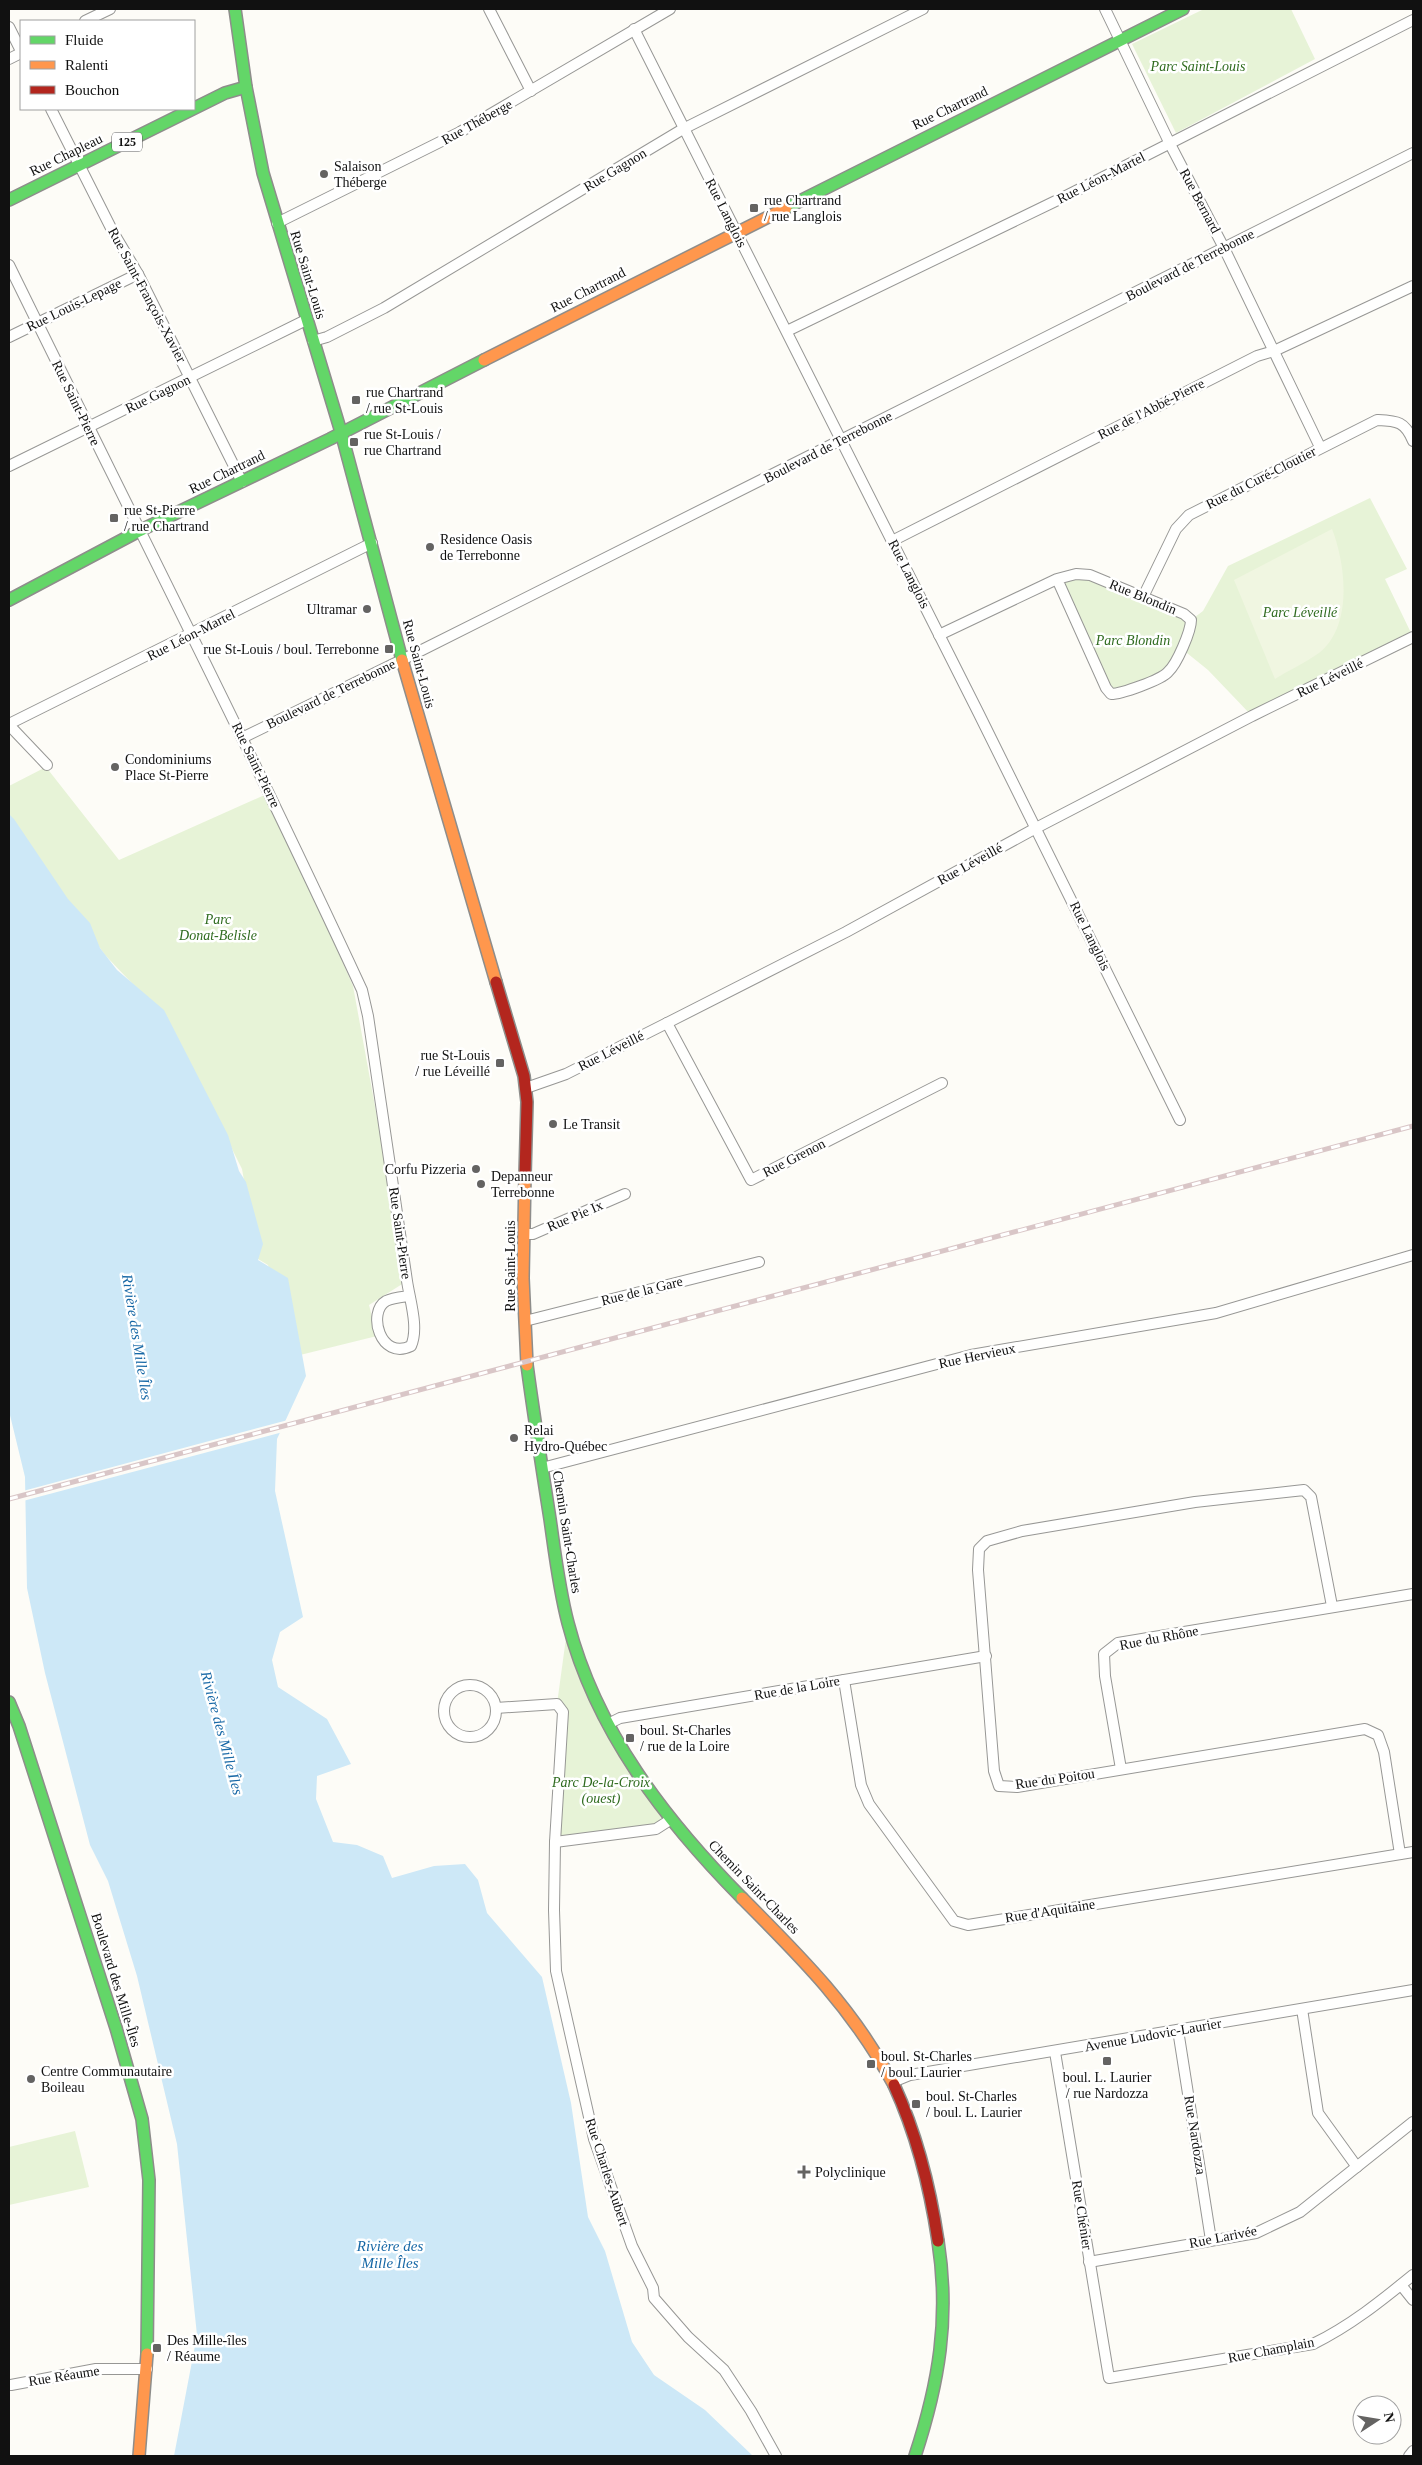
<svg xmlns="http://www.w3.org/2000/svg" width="1422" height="2465" viewBox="0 0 1422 2465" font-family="Georgia,serif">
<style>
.green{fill:#e7f3d7}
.pitch{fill:#f0f6e1}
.water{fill:#cde8f7}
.pier{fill:#fdfcf7}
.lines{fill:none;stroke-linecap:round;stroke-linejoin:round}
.street-casing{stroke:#979795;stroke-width:12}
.fast-casing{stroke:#8e8d8b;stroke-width:14}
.slow-casing{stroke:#8e8d8b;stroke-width:14}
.jam-casing{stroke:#8e8d8b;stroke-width:14}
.street{stroke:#fffffe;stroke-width:10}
.fast{stroke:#63d668;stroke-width:11}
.slow{stroke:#ff974d;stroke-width:11}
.jam{stroke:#b3261e;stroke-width:11}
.rail-casing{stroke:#d9c6c7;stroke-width:5}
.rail{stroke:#fff;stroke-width:3;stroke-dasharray:9;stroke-linecap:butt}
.poi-dot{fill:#646362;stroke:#fff;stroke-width:2}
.labels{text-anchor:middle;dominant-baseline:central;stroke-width:5;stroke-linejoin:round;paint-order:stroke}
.shield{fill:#fff;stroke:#585858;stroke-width:1}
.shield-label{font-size:12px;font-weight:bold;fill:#111}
.park-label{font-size:14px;font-style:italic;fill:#2f6b1f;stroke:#fff}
.street-label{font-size:14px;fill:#111;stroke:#fff}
.poi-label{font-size:14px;fill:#111;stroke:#fff;text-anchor:start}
.water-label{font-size:15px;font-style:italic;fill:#1768a6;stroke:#fff}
</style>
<rect width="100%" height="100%" fill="#fdfcf7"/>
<!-- green -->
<g class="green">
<polygon points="1204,9 1291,9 1315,59 1176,133 1132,44"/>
<polygon points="1370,498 1407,569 1385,579 1413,637 1252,716 1208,670 1182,649 1169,672 1111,694 1057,579 1076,574 1191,620 1203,611 1228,566"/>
<polygon points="46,767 119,860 269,793 353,986 407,1281 369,1305 377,1336 296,1356 268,1265 258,1259 242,1169 227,1139 148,1000 105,955 9,821 9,786"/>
<polygon points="569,1616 591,1685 613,1724 674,1817 651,1827 555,1842 563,1712 557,1704"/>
<polygon points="75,2131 89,2187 9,2205 9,2147"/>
</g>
<!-- pitch -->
<path class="pitch" d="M 1332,529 C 1346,565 1353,626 1319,653 C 1305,663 1289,670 1275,679 L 1234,580 Z"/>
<!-- water -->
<polygon class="water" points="9,814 14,819 68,899 90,923 100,948 117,970 164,1010 228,1135 239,1171 246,1182 263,1244 258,1260 288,1278 306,1376 277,1439 275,1491 303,1617 280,1632 272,1660 278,1687 327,1719 351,1764 317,1776 316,1799 333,1842 357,1845 383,1856 392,1878 434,1866 465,1864 478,1880 487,1913 542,1977 571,2103 588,2217 605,2251 632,2342 654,2375 705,2410 753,2456 174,2456 197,2335 177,2144 137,1976 108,1881 90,1845 45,1673 27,1588 25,1477 9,1411"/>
<!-- pier -->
<polygon class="pier" points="288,1420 283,1432 23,1501 23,1491"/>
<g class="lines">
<!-- street casing -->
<g class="street-casing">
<g id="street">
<polyline points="489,9 531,91"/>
<polyline points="1105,9 1170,144 1224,248 1320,447"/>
<polyline points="85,21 110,9"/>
<polyline points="9,27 21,51"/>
<polyline points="634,29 978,712 1180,1120"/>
<polyline points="9,59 21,53"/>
<polyline points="51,109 113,232 138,274 242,482"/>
<polyline points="277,223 460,132 670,9"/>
<path d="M 9,265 C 127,506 249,746 362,990 L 368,1016 L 407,1281 C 410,1301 419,1328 411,1346 C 380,1361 367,1312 386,1301 C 392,1298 402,1297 409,1296"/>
<polyline points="787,331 1066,196 1413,20"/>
<polyline points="9,337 138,274"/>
<polyline points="313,341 327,337 384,308 683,129 923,9"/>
<polyline points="9,466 306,320"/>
<polyline points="892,541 1257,356 1274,351 1413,286"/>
<path d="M 1143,597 L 1176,529 L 1189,515 L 1377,420 C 1397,421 1405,421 1413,441"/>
<path d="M 939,635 L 1057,579 L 1076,574 L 1090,575 L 1184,614 L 1191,620 C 1191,631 1177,664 1168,672 C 1161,680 1121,694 1111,694 L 1106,688 L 1057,579"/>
<polyline points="9,724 372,543"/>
<polyline points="9,725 47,765"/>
<polyline points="242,738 414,654 1413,153"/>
<polyline points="667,1023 751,1180 942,1083"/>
<polyline points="526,1088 566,1074 667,1023 846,932 1036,828 1252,716 1413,637"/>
<polyline points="524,1234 533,1234 625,1194"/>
<polyline points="525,1321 759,1262"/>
<polyline points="542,1468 971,1355 1216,1313 1413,1255"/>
<polyline points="1332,1606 1311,1497 1304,1490 1195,1502 1022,1531 987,1541 979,1549 978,1570 994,1771 999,1786 1017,1787 1365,1729 1378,1735 1384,1752 1400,1854"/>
<polyline points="844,1680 861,1785 869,1804 954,1921 968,1925 1413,1852"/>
<circle cx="470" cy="1711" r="26"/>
<polyline points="496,1708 557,1704 563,1712 555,1842 554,1910 556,1971 594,2139 632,2246 653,2288 654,2298 688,2337 724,2370 751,2411 776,2456"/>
<polyline points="608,1724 620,1718 986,1656"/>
<polyline points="1121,1769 1105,1676 1104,1654 1118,1643 1413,1594"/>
<polyline points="555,1842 656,1829 670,1820"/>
<polyline points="1302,2009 1318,2113 1357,2167"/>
<polyline points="1178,2030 1211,2240"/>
<path d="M 1055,2052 L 1109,2378 L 1313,2344 C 1350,2326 1381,2301 1413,2275"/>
<polyline points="893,2082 910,2075 1413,1990"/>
<polyline points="1089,2262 1256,2233 1300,2212 1413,2122"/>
<polyline points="1401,2285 1413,2300"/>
<polyline points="11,2385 96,2369 147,2369"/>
<polyline points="1409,2456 1413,2451"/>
</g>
</g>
<!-- fast casing -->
<g class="fast-casing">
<g id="fast">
<polyline points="246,87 263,173 341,432 402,660"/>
<polyline points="9,200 225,93 246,87 235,9"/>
<polyline points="786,208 1183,9"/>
<polyline points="9,600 139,531 330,439 484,360"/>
<path d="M 527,1365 C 534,1417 542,1468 550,1519 C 555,1554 559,1589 568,1623 C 596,1731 665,1820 742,1898"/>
<polyline points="9,1702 19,1726 116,2028 142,2119 149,2180 147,2354"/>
<path d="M 915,2456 C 939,2383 950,2318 938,2241"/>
</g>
</g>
<!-- slow casing -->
<g class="slow-casing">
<g id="slow">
<polyline points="484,360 786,208"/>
<polyline points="402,660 496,982"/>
<polyline points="525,1175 523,1278 527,1365"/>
<path d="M 742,1898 C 803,1959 853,2009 894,2085"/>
<polyline points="139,2456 147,2354"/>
</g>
</g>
<!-- jam casing -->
<g class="jam-casing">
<g id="jam">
<polyline points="496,982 524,1076 527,1102 525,1175"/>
<path d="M 894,2085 C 917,2135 930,2187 938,2241"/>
</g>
</g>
<!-- street -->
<use href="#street" class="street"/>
<!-- fast -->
<use href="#fast" class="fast"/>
<!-- slow -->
<use href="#slow" class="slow"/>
<!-- jam -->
<use href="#jam" class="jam"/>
<!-- rail casing -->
<g class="rail-casing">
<polyline id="rail" points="9,1499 1413,1126"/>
</g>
<!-- rail -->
<use href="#rail" class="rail"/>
</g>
<!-- markers -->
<g class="poi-dot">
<circle cx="324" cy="174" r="5"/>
<rect x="749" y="203" width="10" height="10" rx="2.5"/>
<rect x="351" y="395" width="10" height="10" rx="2.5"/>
<rect x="349" y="437" width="10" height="10" rx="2.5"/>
<rect x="109" y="513" width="10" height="10" rx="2.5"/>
<circle cx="430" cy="547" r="5"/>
<circle cx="367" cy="609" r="5"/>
<rect x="384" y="644" width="10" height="10" rx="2.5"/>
<circle cx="115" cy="767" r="5"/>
<rect x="495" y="1058" width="10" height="10" rx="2.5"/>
<circle cx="553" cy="1124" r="5"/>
<circle cx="476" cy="1169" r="5"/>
<circle cx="481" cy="1184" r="5"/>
<circle cx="514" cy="1438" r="5"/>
<rect x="625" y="1733" width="10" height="10" rx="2.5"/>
<rect x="1102" y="2056" width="10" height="10" rx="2.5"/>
<rect x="866" y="2059" width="10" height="10" rx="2.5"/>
<circle cx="31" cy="2079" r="5"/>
<rect x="911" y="2099" width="10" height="10" rx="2.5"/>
<path d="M801.5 2164.5h5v5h5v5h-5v5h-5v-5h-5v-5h5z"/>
<rect x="152" y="2343" width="10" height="10" rx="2.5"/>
</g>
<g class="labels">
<!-- shield labels -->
<rect class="shield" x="112" y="132.5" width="30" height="19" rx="4"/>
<g class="shield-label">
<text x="127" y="142">125</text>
</g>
<!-- park labels -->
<g class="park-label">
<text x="1198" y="66">Parc Saint-Louis</text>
<text x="1300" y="612">Parc Léveillé</text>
<text x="1133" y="640">Parc Blondin</text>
<text x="218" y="919">Parc<tspan x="218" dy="16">Donat-Belisle</tspan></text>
<text x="601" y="1782">Parc De-la-Croix<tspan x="601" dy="16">(ouest)</tspan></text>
</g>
<!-- street labels -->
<g class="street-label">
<text transform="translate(950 108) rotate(-26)">Rue Chartrand</text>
<text transform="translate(477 122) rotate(-29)">Rue Théberge</text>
<text transform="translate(66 155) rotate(-26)">Rue Chapleau</text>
<text transform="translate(615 170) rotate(-31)">Rue Gagnon</text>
<text transform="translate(1101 178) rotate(-27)">Rue Léon-Martel</text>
<text transform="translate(1200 201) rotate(62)">Rue Bernard</text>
<text transform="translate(726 213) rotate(63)">Rue Langlois</text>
<text transform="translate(1190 265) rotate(-27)">Boulevard de Terrebonne</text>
<text transform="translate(308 275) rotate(73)">Rue Saint-Louis</text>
<text transform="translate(588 290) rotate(-27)">Rue Chartrand</text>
<text transform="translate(147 295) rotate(62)">Rue Saint-François-Xavier</text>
<text transform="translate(74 305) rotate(-26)">Rue Louis-Lepage</text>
<text transform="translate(158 394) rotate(-26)">Rue Gagnon</text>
<text transform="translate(76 403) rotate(64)">Rue Saint-Pierre</text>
<text transform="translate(1151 409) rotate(-27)">Rue de l'Abbé-Pierre</text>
<text transform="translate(828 447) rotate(-27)">Boulevard de Terrebonne</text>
<text transform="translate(227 472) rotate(-26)">Rue Chartrand</text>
<text transform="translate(1261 478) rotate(-27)">Rue du Curé-Cloutier</text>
<text transform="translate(909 574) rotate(63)">Rue Langlois</text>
<text transform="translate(1143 597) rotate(22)">Rue Blondin</text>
<text transform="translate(191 635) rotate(-27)">Rue Léon-Martel</text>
<text transform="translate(419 664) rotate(75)">Rue Saint-Louis</text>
<text transform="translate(1330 678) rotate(-26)">Rue Léveillé</text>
<text transform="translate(331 694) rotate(-26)">Boulevard de Terrebonne</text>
<text transform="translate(256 765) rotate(64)">Rue Saint-Pierre</text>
<text transform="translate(970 864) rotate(-29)">Rue Léveillé</text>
<text transform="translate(1090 936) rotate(64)">Rue Langlois</text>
<text transform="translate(611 1051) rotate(-27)">Rue Léveillé</text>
<text transform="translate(794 1158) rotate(-27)">Rue Grenon</text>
<text transform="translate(575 1216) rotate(-23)">Rue Pie Ix</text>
<text transform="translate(400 1233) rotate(82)">Rue Saint-Pierre</text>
<text transform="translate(510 1266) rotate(-90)">Rue Saint-Louis</text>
<text transform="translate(642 1291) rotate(-14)">Rue de la Gare</text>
<text transform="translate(977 1356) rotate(-12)">Rue Hervieux</text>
<text transform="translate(567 1532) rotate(81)">Chemin Saint-Charles</text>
<text transform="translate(1159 1638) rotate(-11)">Rue du Rhône</text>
<text transform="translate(797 1688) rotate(-10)">Rue de la Loire</text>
<text transform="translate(1055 1779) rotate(-8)">Rue du Poitou</text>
<text transform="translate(754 1887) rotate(46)">Chemin Saint-Charles</text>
<text transform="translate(1050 1911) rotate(-9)">Rue d'Aquitaine</text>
<text transform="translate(116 1980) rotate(73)">Boulevard des Mille-Îles</text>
<text transform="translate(1153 2035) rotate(-10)">Avenue Ludovic-Laurier</text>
<text transform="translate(1195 2135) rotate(81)">Rue Nardozza</text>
<text transform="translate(607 2172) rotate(72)">Rue Charles-Aubert</text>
<text transform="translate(1082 2215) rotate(81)">Rue Chénier</text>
<text transform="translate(1223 2237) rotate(-11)">Rue Larivée</text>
<text transform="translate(1271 2350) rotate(-11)">Rue Champlain</text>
<text transform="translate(64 2376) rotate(-9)">Rue Réaume</text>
</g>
<!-- poi labels -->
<g class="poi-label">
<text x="334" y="166">Salaison<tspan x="334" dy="16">Théberge</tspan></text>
<text x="764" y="200">rue Chartrand<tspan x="764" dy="16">/ rue Langlois</tspan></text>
<text x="366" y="392">rue Chartrand<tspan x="366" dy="16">/ rue St-Louis</tspan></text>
<text x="364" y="434">rue St-Louis /<tspan x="364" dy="16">rue Chartrand</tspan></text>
<text x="124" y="510">rue St-Pierre<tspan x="124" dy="16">/ rue Chartrand</tspan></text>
<text x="440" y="539">Residence Oasis<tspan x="440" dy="16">de Terrebonne</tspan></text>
<text x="357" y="609" text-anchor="end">Ultramar</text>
<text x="379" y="649" text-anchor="end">rue St-Louis / boul. Terrebonne</text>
<text x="125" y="759">Condominiums<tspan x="125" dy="16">Place St-Pierre</tspan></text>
<text x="490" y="1055" text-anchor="end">rue St-Louis<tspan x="490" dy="16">/ rue Léveillé</tspan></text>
<text x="563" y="1124">Le Transit</text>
<text x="466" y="1169" text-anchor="end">Corfu Pizzeria</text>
<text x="491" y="1176">Depanneur<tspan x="491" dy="16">Terrebonne</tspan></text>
<text x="524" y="1430">Relai<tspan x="524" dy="16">Hydro-Québec</tspan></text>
<text x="640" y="1730">boul. St-Charles<tspan x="640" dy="16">/ rue de la Loire</tspan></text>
<text x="881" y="2056">boul. St-Charles<tspan x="881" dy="16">/ boul. Laurier</tspan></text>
<text x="41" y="2071">Centre Communautaire<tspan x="41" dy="16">Boileau</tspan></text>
<text x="1107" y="2077" text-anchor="middle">boul. L. Laurier<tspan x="1107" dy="16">/ rue Nardozza</tspan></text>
<text x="926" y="2096">boul. St-Charles<tspan x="926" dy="16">/ boul. L. Laurier</tspan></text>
<text x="815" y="2172">Polyclinique</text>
<text x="167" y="2340">Des Mille-îles<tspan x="167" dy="16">/ Réaume</tspan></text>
</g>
<!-- water labels -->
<g class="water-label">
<text transform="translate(137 1337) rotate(81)">Rivière des Mille Îles</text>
<text transform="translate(222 1733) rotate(75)">Rivière des Mille Îles</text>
<text x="390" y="2246">Rivière des<tspan x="390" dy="17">Mille Îles</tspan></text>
</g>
</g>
<!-- border -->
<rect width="1422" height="2465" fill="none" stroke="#111111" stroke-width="20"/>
<!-- legend -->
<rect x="20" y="20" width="175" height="90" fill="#ffffff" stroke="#a0a0a0"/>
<rect x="30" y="36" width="25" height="8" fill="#63d668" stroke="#a0a0a0"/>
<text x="65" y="45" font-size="15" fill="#111111">Fluide</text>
<rect x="30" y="61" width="25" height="8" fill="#ff974d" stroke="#a0a0a0"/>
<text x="65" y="70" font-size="15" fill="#111111">Ralenti</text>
<rect x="30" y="86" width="25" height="8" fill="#b3261e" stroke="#a0a0a0"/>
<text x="65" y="95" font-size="15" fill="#111111">Bouchon</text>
<!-- north arrow -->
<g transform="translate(1377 2420) rotate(78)"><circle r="24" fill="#ffffff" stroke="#a0a0a0"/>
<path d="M0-4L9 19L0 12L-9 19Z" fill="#646362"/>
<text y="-8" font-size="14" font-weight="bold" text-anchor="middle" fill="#111111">N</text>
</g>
</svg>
